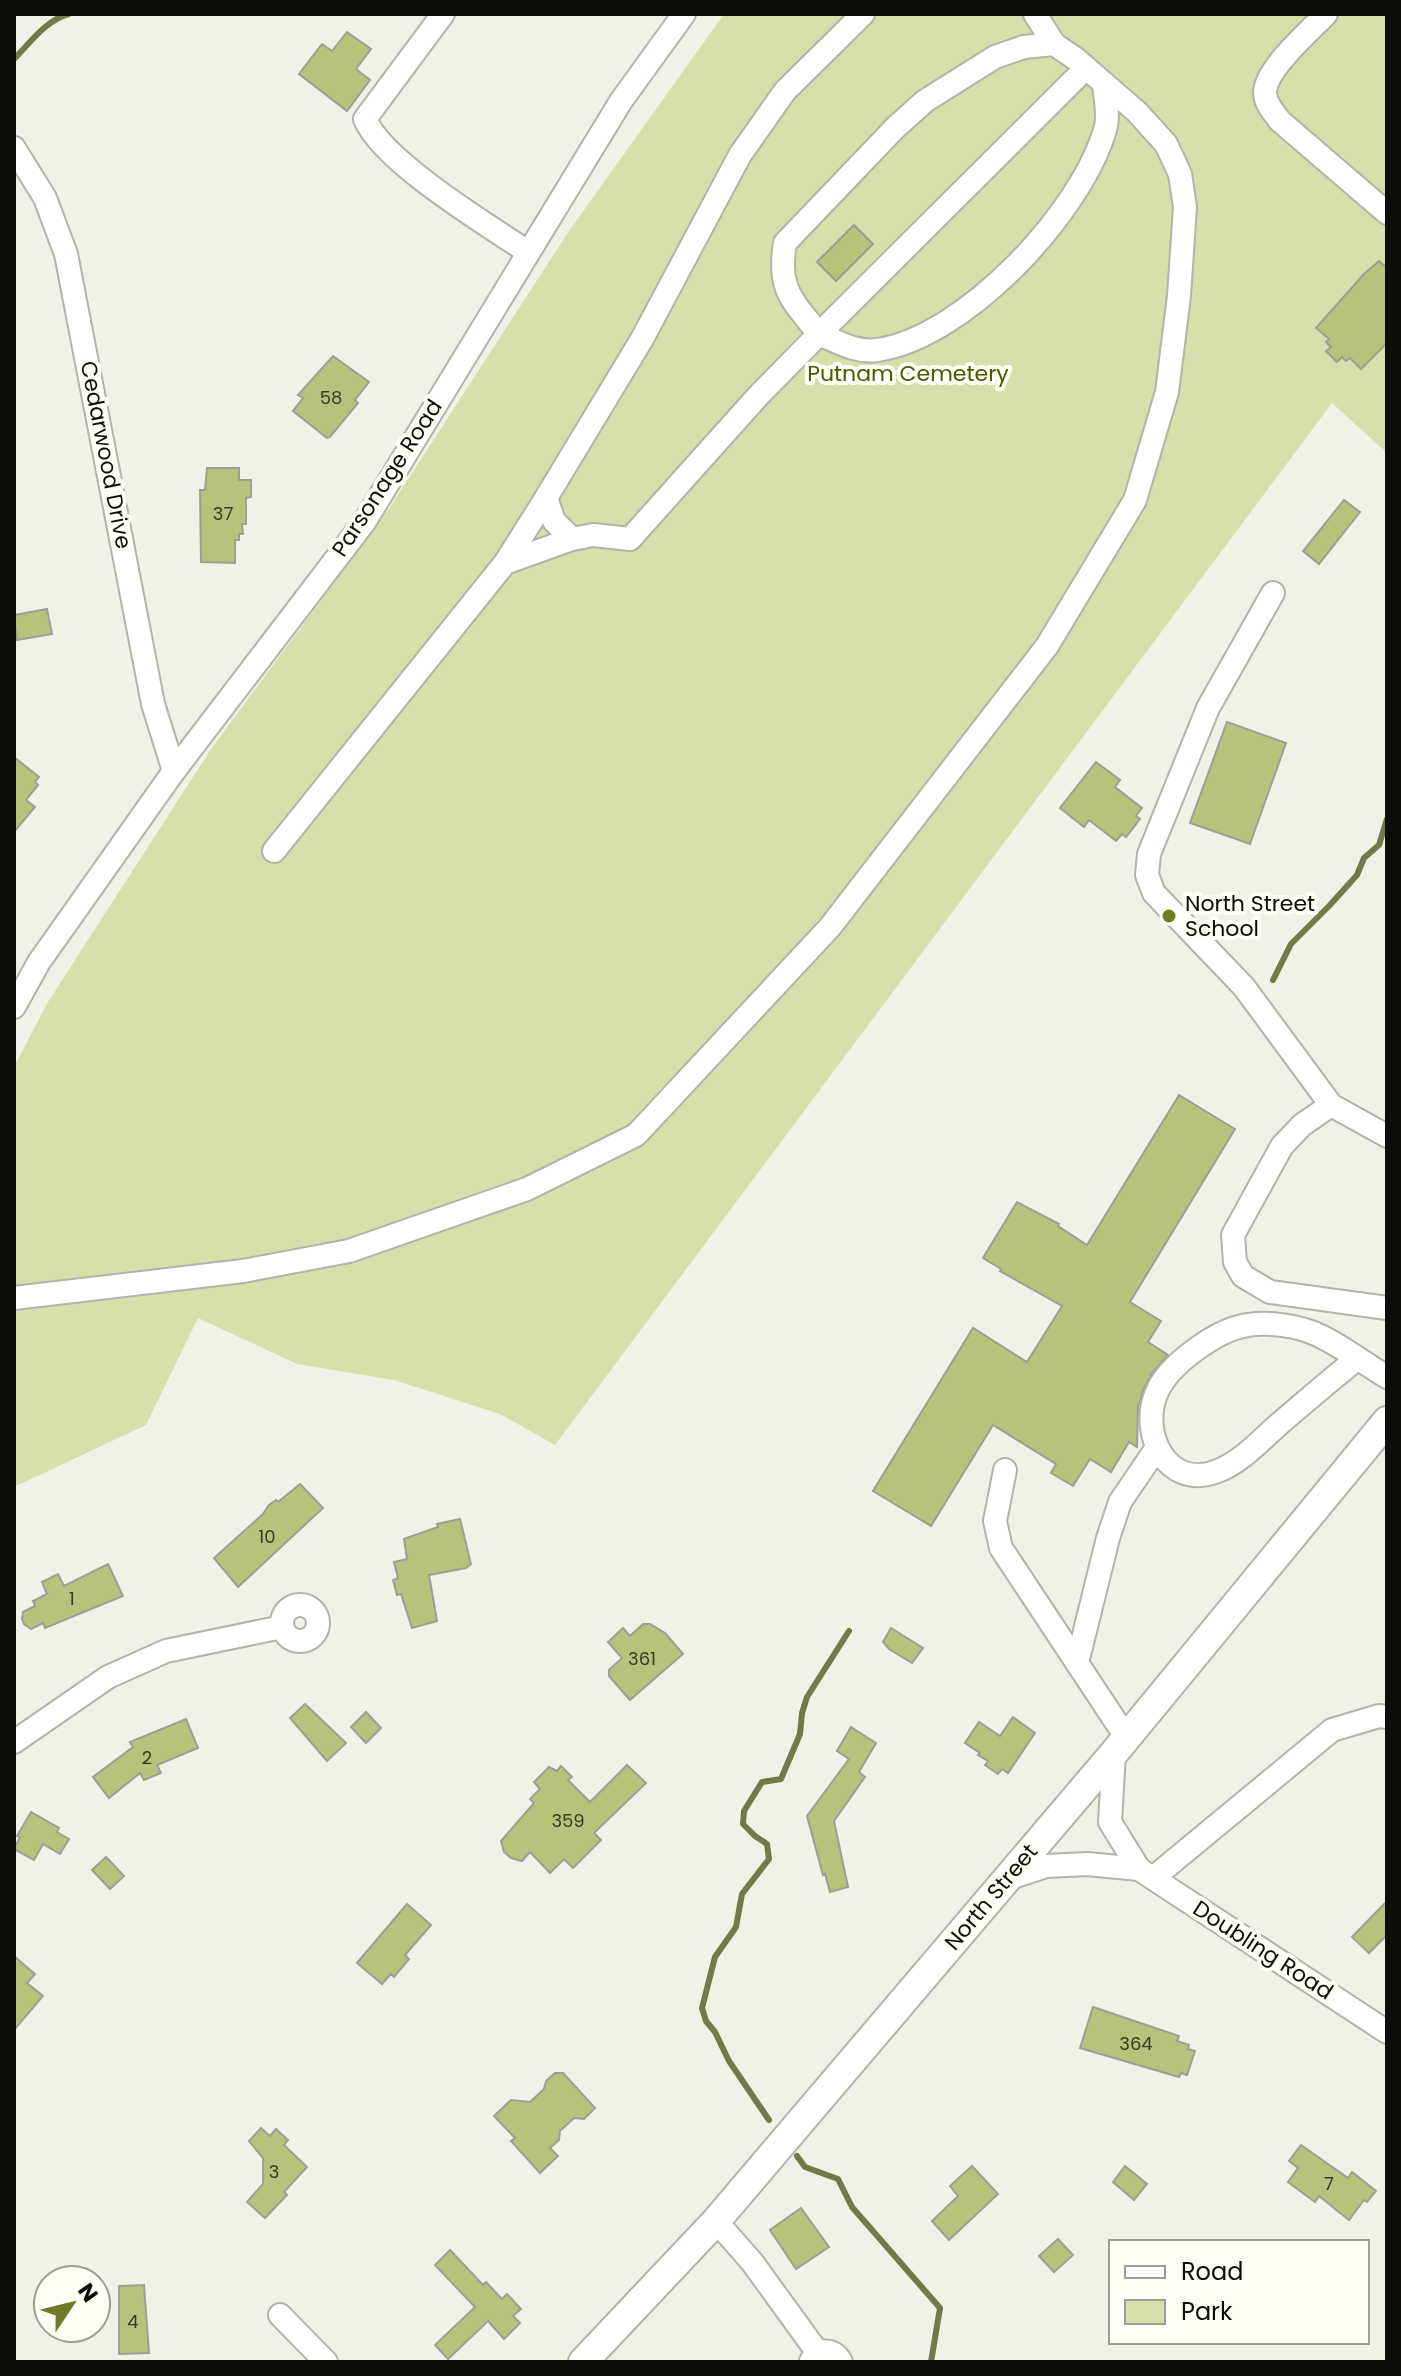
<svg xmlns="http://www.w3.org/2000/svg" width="1401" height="2376" viewBox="0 0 1401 2376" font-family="Poppins,sans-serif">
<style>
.green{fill:#d6e0aa}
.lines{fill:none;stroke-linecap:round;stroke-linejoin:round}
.stream{stroke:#727a47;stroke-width:6}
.building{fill:#b7c27a;stroke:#9d9f96;stroke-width:2}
.minor-casing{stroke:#b2b4aa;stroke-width:26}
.major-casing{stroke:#b2b4aa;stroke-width:32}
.minor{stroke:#fff;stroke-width:22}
.major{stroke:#fff;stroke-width:28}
.poi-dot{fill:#717b27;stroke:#fdfff5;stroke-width:3}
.labels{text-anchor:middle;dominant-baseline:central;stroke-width:8;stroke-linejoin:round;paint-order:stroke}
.number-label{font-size:18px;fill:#383a26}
.park-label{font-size:22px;fill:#4e5700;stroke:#fdfff5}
.street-label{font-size:22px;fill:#0d0d0a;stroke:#fdfff5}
.poi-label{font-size:22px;fill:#0d0d0a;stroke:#fdfff5;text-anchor:start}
</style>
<rect width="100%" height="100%" fill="#f0f2e8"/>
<!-- green -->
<polygon class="green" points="724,14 1387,14 1387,453 1332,403 555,1445 500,1414 394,1380 297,1364 198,1318 146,1425 14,1487 14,1067 48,1002 211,749 388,510 569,231"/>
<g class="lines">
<!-- stream -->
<g class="stream">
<path d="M 14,59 C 29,44 47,19 69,14"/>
<polyline points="1273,980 1291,944 1330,905 1357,875 1364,858 1379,845 1387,819"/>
<polyline points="769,2120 729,2061 715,2032 706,2021 702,2008 715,1957 736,1927 742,1894 769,1859 767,1844 755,1836 743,1824 744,1811 762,1782 781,1779 800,1734 802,1713 807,1697 849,1631"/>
<polyline points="797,2156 805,2167 838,2179 852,2207 940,2308 931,2362"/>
</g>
</g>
<!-- building -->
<g class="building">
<polygon points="347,32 371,49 356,69 370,80 347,111 299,74 322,44 332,51"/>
<polygon points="854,225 873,244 836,281 817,262"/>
<polygon points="1379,261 1387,268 1387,343 1361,369 1350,358 1346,361 1342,357 1337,362 1326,351 1331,347 1326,342 1329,339 1316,328 1364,274"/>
<polygon points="333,356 369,382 355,400 358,403 330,437 327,438 293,411 303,398 298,395"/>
<polygon points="207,468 239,468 239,480 251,480 251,497 246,498 246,524 242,524 243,534 239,534 239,540 235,540 235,563 201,562 200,490 205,490"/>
<polygon points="1344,500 1360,512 1319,564 1303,551"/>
<polygon points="47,609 52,634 17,640 14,615"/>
<polygon points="1227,722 1286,743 1250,844 1190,823"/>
<polygon points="14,757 39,777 35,782 38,785 26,800 35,807 14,832"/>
<polygon points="1096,762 1120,780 1115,787 1142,808 1136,816 1140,819 1126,837 1122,834 1116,841 1089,820 1084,827 1060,808"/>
<polygon points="1179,1095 1235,1129 1130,1302 1161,1321 1148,1342 1168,1355 1152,1373 1144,1388 1138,1407 1137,1447 1129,1442 1111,1472 1090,1459 1073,1486 1051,1473 1056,1464 993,1425 931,1526 873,1491 973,1328 1027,1362 1062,1306 1000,1271 1001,1269 983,1258 1017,1202 1059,1224 1058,1226 1087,1245"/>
<polygon points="300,1484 323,1508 238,1587 214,1558 263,1514 269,1505 276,1500 278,1502"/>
<polygon points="460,1519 471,1564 466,1568 429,1575 437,1621 412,1628 401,1594 397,1595 393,1580 398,1578 394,1562 407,1559 404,1539 438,1527 437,1524"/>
<polygon points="108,1564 123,1596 45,1628 43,1623 31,1629 24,1624 22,1619 23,1612 35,1606 33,1601 47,1594 42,1582 58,1574 64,1586"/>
<polygon points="643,1624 650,1624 665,1633 683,1654 630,1700 609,1676 609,1670 622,1658 608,1642 623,1628 630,1636"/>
<polygon points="891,1628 923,1648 912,1663 889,1649 883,1642"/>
<polygon points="305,1704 346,1743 327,1761 290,1718"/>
<polygon points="366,1712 381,1728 366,1743 351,1727"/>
<polygon points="1013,1717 1035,1733 1008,1773 1002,1769 998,1774 985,1765 988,1761 978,1755 980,1753 965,1743 979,1722 1000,1736"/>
<polygon points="186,1719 198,1748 157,1765 161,1773 144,1780 140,1773 109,1798 93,1777 133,1747 130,1742"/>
<polygon points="851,1727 876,1743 859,1772 865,1777 834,1821 848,1887 830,1892 825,1874 823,1875 807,1816 849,1759 837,1751"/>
<polygon points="627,1765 646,1783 594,1833 601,1840 573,1868 564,1859 550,1873 530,1852 522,1861 511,1858 504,1852 501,1841 534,1803 530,1799 540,1789 534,1782 549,1767 557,1771 561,1766 572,1777 568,1780 590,1802"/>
<polygon points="31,1812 59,1828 57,1832 69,1839 60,1854 43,1844 34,1860 14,1849 20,1837 17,1836"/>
<polygon points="106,1857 124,1876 110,1889 92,1870"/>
<polygon points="1387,1901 1387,1935 1369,1953 1352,1937"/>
<polygon points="407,1904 431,1925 405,1955 409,1959 394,1977 391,1974 382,1984 357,1963"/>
<polygon points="14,1956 35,1974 27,1983 43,1996 14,2030"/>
<polygon points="1093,2007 1179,2036 1177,2041 1189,2045 1188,2049 1195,2051 1187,2075 1181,2073 1179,2077 1080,2048"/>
<polygon points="555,2073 563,2073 595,2108 584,2119 574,2118 560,2131 559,2140 550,2148 558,2156 540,2173 511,2141 515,2138 494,2116 511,2100 530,2102 544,2089 546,2081"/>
<polygon points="261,2128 270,2136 276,2129 288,2140 284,2145 307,2167 284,2192 287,2195 265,2218 247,2202 263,2184 263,2158 249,2141"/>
<polygon points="1301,2145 1348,2178 1352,2172 1376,2191 1367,2202 1364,2200 1349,2220 1319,2196 1315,2202 1288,2182 1298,2168 1289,2161"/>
<polygon points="972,2166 998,2194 949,2240 932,2221 958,2196 950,2186"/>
<polygon points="1125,2166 1147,2184 1134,2200 1113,2182"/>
<polygon points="801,2208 829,2247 796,2269 770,2230"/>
<polygon points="1058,2239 1073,2255 1054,2272 1039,2256"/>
<polygon points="450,2250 483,2285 486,2282 502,2299 507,2294 521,2309 513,2316 520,2323 504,2339 488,2321 448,2359 435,2345 475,2307 435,2265"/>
<polygon points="144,2285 149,2353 119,2354 119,2286"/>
</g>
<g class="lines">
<!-- minor casing -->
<g class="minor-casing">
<g id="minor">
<path d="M 443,14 L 365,119 C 382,161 487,225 528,252"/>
<polyline points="1035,14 1054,44"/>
<path d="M 1326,14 C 1310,31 1265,69 1265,93 C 1265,103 1274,113 1280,121 L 1387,213"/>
<path d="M 1086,68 L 819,334 C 838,342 856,353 877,350 C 965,338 1084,210 1106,126 C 1109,114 1105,97 1104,84"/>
<polyline points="14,148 45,198 66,254 153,704 174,771"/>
<polyline points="546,498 642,339 740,155 785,91 863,14"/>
<polyline points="505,563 546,498 554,521 572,539"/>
<polyline points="1273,593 1208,708 1149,854 1147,875 1154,893 1244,987 1331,1105 1387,1136"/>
<polyline points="14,1007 39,962 174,771 365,521 621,101 684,14"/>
<polyline points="1331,1105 1302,1125 1282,1146 1233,1235 1235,1262 1243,1276 1270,1292 1387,1308"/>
<path d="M 14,1298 L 243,1271 L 349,1251 L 527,1189 L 636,1135 L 830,927 L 1047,646 L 1135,500 L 1167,392 L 1179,296 L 1185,207 L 1180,174 L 1166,144 L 1137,112 L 1076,59 L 1054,44 L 1024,47 L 995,57 L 925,101 L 895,128 L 785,243 C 777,289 792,300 819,334 L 758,396 L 630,539 L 593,535 L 572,539 L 505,563 L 274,851"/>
<path d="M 1357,1359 C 1330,1380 1304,1403 1278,1425 C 1259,1442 1239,1464 1215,1472 C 1166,1489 1139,1432 1157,1392 C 1169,1364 1218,1329 1248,1325 C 1266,1322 1291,1325 1308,1331 C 1331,1338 1365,1364 1387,1377"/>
<polyline points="1005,1470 995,1521 1001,1548 1126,1737"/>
<circle cx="300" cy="1623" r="18"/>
<polyline points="1077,1663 1108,1538 1120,1502 1156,1449"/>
<polyline points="14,1742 108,1677 166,1651 282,1627"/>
<polyline points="1114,1753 1110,1822 1139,1869 1387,2032"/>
<polyline points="1153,1878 1332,1730 1379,1716 1387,1717"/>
<polyline points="1007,1879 1046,1866 1087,1864 1139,1869"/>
<polyline points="716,2221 752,2262 818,2353"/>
<polyline points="280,2315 326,2362"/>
<path d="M 811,2361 C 819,2348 834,2348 841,2362"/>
</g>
</g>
<!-- major casing -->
<g class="major-casing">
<polyline id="major" points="583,2362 716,2221 1114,1753 1387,1421"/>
</g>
<!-- minor -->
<use href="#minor" class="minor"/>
<!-- major -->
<use href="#major" class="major"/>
</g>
<!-- markers -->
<circle class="poi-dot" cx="1169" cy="916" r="8"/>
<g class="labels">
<!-- number labels -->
<g class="number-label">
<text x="331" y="397">58</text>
<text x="223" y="513">37</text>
<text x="267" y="1536">10</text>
<text x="72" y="1598">1</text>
<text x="642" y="1658">361</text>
<text x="147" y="1757">2</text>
<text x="568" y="1820">359</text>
<text x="1136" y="2043">364</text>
<text x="274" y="2171">3</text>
<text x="1329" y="2183">7</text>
<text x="133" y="2321">4</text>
</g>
<!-- park labels -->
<g class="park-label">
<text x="908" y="373">Putnam Cemetery</text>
</g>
<!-- street labels -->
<g class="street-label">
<text transform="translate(106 455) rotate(79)">Cedarwood Drive</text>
<text transform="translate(387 478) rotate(-57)">Parsonage Road</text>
<text transform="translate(991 1897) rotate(-50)">North Street</text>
<text transform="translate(1263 1950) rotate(33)">Doubling Road</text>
</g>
<!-- poi labels -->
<g class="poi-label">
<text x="1185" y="903">North Street<tspan x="1185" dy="25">School</tspan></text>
</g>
</g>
<!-- border -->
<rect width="1401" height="2376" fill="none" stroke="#0d0d0a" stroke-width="32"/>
<!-- legend -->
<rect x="1109" y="2240" width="260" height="104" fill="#fdfff5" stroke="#9d9e97" stroke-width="2"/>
<rect x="1125" y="2266" width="40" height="12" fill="#ffffff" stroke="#9d9e97" stroke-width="2"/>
<text x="1181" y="2280" font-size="24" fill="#0d0d0a">Road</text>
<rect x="1125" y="2300" width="40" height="24" fill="#d6e0aa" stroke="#9d9e97" stroke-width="2"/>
<text x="1181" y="2320" font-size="24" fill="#0d0d0a">Park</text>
<!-- north arrow -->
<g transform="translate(72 2304) rotate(55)"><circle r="38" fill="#fdfff5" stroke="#9d9e97" stroke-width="2"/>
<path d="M0-6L14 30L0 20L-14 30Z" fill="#717b27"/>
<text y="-12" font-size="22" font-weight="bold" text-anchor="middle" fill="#0d0d0a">N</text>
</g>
</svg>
